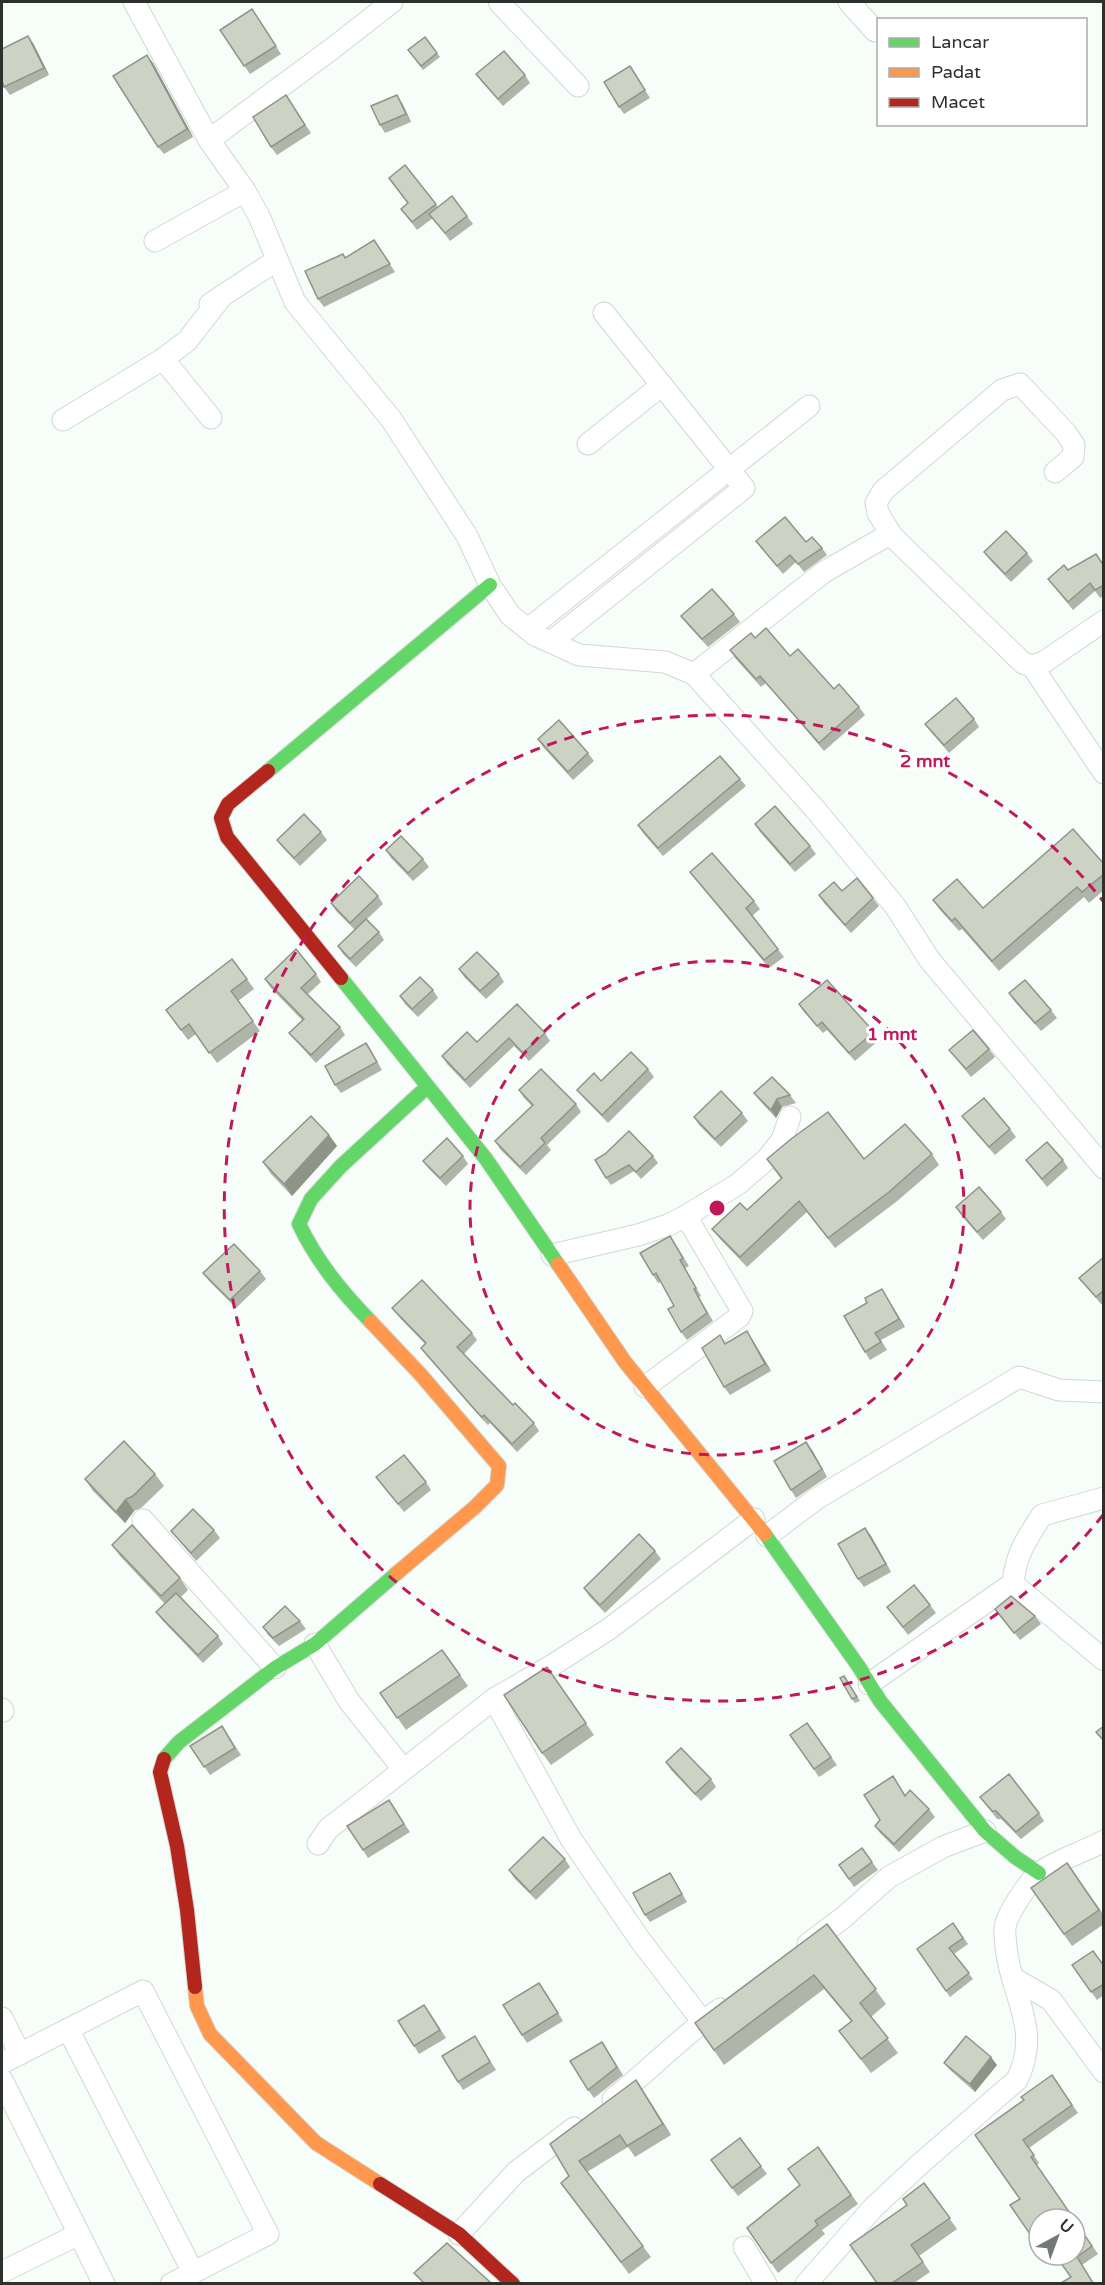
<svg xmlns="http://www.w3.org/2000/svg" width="1105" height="2285" viewBox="0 0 1105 2285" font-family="'Varela Round',sans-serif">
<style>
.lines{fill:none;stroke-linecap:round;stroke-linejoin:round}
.street-casing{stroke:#d2d8d3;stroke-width:23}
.fast-casing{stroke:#d2d8d3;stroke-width:16}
.slow-casing{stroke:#d2d8d3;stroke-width:16}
.jam-casing{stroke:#d2d8d3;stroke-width:16}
.street{stroke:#fefffe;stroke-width:21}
.fast{stroke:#63d668;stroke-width:14}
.slow{stroke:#ff974d;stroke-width:14}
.jam{stroke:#b3261e;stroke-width:14}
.wall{fill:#afb5a9}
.shaded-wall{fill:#8f9489}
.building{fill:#ccd3c4;stroke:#8f9489;stroke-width:1.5}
.ring{fill:none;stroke:#c2185b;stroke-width:3;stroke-dasharray:10 8}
.centre{fill:#c2185b;stroke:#fff;stroke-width:3}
.ring-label{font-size:18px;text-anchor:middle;font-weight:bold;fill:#c2185b;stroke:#fff;stroke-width:6;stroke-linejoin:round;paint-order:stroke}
</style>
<rect width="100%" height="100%" fill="#f7fdf8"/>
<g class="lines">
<!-- street casing -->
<g class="street-casing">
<g id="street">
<polyline points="134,2 209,140 245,191 259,216 295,302 391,419 467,536 490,585 510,615 535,635 579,655 665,662 694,674 815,809 895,906 929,959 1104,1168"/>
<polyline points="499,2 578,86"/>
<polyline points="849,2 875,31"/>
<polyline points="209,140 333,48 392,2"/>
<polyline points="155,241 245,191"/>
<polyline points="210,304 277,260"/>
<polyline points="163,359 211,418"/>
<polyline points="63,420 163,359 187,341 222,296"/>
<polyline points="588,444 662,385"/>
<polyline points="892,536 878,513 876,503 883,491 1002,390 1020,384 1066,433 1074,445 1073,457 1055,472"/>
<polyline points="528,629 809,406"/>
<polyline points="551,642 744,488 604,313"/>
<polyline points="1032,666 1104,773"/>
<polyline points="694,674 824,572 883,538 892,536 1023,663 1032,666 1044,662 1104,621"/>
<polyline points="552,1255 638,1235 668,1225 686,1216 738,1184 767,1159 782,1140 790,1117"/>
<polyline points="645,1387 739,1317 742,1311 686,1216"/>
<polyline points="143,1520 275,1668"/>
<polyline points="767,1536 816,1499 1019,1377 1059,1390 1104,1392"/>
<path d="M 1013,1586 C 1015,1555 1026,1540 1042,1515 L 1104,1498"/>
<polyline points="315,1644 349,1701 403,1769"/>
<polyline points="869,1684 1009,1586 1018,1588 1104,1660"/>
<polyline points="494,1699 571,1839 640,1940 703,2022"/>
<polyline points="2,1709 3,1711"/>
<polyline points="318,1844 328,1829 494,1699 551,1666 609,1629 754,1519"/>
<polyline points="808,1944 844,1917 889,1877 943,1847 985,1831"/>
<polyline points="1013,1978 1051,2000 1104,2072"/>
<polyline points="2,2018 20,2054"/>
<polyline points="68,2029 193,2272"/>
<polyline points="2,2063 143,1991 268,2234 171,2284"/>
<polyline points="2,2080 104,2284"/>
<path d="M 613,2099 C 650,2070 682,2036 720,2009"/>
<polyline points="459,2234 516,2172 574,2128"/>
<polyline points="744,2247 766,2284"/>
<polyline points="2,2272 79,2234"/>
<path d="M 806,2284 L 873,2208 L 920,2164 L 1017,2080 C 1042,2028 1011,1997 1006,1947 C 1006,1941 1004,1934 1005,1928 C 1006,1915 1028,1883 1038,1874 C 1052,1862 1086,1851 1104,1841"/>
</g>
</g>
<!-- fast casing -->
<g class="fast-casing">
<g id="fast">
<polyline points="268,771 490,585"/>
<polyline points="341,978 486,1159 558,1264"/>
<path d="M 371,1322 C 342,1292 317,1262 299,1224 L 311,1199 L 341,1166 L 427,1087"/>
<polyline points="765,1534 859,1667 880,1701 985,1831 1015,1857 1039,1873"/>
<polyline points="164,1759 179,1742 275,1668 315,1644 397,1573"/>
</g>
</g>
<!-- slow casing -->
<g class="slow-casing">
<g id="slow">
<polyline points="558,1264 625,1362 765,1534"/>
<polyline points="371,1322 421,1375 499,1466 497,1485 475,1507 397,1573"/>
<polyline points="195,1987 197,2006 210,2034 316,2143 380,2184"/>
</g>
</g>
<!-- jam casing -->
<g class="jam-casing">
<g id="jam">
<polyline points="268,771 228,804 221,818 227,837 341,978"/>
<polyline points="164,1759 160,1772 177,1846 187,1910 195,1987"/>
<polyline points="380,2184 459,2234 513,2284"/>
</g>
</g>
<!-- street -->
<use href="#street" class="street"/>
<!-- fast -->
<use href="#fast" class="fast"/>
<!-- slow -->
<use href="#slow" class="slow"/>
<!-- jam -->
<use href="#jam" class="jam"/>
</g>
<!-- wall -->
<g class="wall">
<polygon points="252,9 281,54 250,74 220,30"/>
<polygon points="425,37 440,57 423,70 408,50"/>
<polygon points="33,43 49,75 10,95 4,87"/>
<polygon points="153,63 193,137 164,154 158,147"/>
<polygon points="476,74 525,75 530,83 503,106 482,82"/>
<polygon points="635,74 650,98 624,114 619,107"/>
<polygon points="286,95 311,133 277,155 271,147"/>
<polygon points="402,103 411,122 385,133 380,125"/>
<polygon points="405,165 438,207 467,216 473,224 450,241 433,218 417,230 401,209 408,203"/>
<polygon points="374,240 395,272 324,307 318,299 345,258"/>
<polygon points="756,541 806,542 822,548 827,555 804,572 796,562 783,574 762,549"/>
<polygon points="984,552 1027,553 1033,561 1011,582 990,560"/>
<polygon points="1096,554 1104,565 1104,596 1100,598 1095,591 1073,610 1048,579 1068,570"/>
<polygon points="734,614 740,622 708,647 687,624 681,616"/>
<polygon points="755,638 790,656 834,689 859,707 865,715 824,751 766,683 761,687 735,658 730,650"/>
<polygon points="974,719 979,727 949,753 931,732 925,724"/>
<polygon points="538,739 588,753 594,761 573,780 543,747"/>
<polygon points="740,779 746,786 663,856 643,833 638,825"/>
<polygon points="755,824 810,846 816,854 795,872 760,832"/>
<polygon points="321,832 327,840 300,866 283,848 277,840"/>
<polygon points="386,850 423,859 429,867 413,881 391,858"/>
<polygon points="1104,864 1104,890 1089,903 1084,897 999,971 962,929 959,931 940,910 933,900 983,908"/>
<polygon points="690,872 754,901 760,909 752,916 784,957 769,968 696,880"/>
<polygon points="842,891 873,898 879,906 851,933 824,903 819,895"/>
<polygon points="378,896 383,904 367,919 379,932 384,940 356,967 343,954 338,946 355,930 336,911 331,903"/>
<polygon points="459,969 499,974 504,982 486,999 464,977"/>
<polygon points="316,974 321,982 308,994 340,1027 345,1035 316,1063 295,1040 289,1033 302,1020 270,987 265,979"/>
<polygon points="247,979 254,989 238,1001 260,1031 217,1063 196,1034 188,1040 166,1010"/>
<polygon points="433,990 438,998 418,1017 405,1004 400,996"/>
<polygon points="1009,993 1051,1010 1057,1018 1041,1031 1014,1001"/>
<polygon points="799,1004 874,1032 879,1040 855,1061 827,1030 823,1033 804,1012"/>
<polygon points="545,1033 550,1041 529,1061 514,1046 470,1088 447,1064 442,1056 477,1042"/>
<polygon points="366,1043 382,1070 341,1093 335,1085"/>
<polygon points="989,1049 995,1057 971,1077 949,1050"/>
<polygon points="648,1069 654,1077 608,1123 583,1097 577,1090 601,1081"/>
<polygon points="519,1090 576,1104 581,1112 547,1145 551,1150 526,1175 500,1149 495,1141 532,1106 524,1098"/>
<polygon points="754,1093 790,1095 796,1103 782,1107 776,1118 760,1101"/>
<polygon points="742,1113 748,1121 721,1147 699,1125 694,1117"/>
<polygon points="962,1116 1010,1129 1016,1137 995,1155 968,1124"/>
<polygon points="329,1135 337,1146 292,1196 271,1174 263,1162"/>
<polygon points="605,1154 653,1156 658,1163 641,1179 634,1171 611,1185 606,1178"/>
<polygon points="932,1154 939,1165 896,1202 835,1248 807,1212 747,1267 720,1239 712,1229 747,1210 781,1179 767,1159 864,1159"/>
<polygon points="463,1156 468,1164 446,1186 429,1169 423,1161"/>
<polygon points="1026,1160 1063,1160 1068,1168 1047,1187"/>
<polygon points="956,1207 1001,1212 1006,1219 983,1240 961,1215"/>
<polygon points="670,1236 689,1266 685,1268 701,1296 699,1297 713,1321 687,1340 681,1332 674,1306 661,1282 658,1283 653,1275"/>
<polygon points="1104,1257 1104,1303 1101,1304 1079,1278"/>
<polygon points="260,1271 266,1279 236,1308 209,1281 203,1273"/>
<polygon points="882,1289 905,1327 881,1340 887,1350 870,1360 865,1352 867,1303"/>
<polygon points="392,1308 472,1333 477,1340 464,1354 513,1405 534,1423 539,1431 517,1452 490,1423 488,1425 482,1419 427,1356 421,1348 425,1344 398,1316"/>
<polygon points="752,1339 771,1371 730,1395 724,1387 726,1343"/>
<polygon points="812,1450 827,1477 796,1498 791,1490"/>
<polygon points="155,1474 164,1486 141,1508 134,1511 125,1523 93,1491 85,1479"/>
<polygon points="376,1477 426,1482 431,1490 404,1512"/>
<polygon points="214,1530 220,1538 196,1561 177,1538 171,1531"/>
<polygon points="871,1536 891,1572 864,1587 858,1579"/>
<polygon points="112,1545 180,1578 188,1590 181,1597 218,1636 223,1644 203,1663 162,1620 156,1612 165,1604 120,1556"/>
<polygon points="655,1551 661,1559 605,1613 589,1596 584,1588"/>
<polygon points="930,1605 936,1613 908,1635 887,1607"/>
<polygon points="995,1609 1035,1616 1041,1624 1020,1640"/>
<polygon points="300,1621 306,1629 279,1646 268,1635 263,1627"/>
<polygon points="442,1650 468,1686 406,1730 380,1693"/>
<polygon points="547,1667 594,1735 551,1765 542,1753"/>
<polygon points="844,1676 860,1701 855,1703 852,1699"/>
<polygon points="807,1723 837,1765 819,1777 790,1735"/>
<polygon points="222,1726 241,1755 210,1775 190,1746"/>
<polygon points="666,1762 711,1779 716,1787 701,1801 671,1770"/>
<polygon points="905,1795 929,1809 935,1817 899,1852 880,1833 875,1826"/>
<polygon points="980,1797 1039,1813 1044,1821 1021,1839 1001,1819 997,1819"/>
<polygon points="394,1808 410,1832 368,1858 363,1850"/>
<polygon points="862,1848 878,1870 854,1887 839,1865"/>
<polygon points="565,1859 570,1867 536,1900 514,1878 509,1870"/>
<polygon points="1067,1863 1104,1915 1104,1924 1072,1946 1031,1888"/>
<polygon points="670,1873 687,1902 650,1922 645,1915"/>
<polygon points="953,1923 968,1944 954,1954 973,1979 950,1997 917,1949"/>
<polygon points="827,1924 886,2004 871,2017 898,2053 871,2073 839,2031 851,2021 824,1989 724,2065 695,2023"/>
<polygon points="1072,1965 1104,1966 1104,1995 1097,2000"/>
<polygon points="545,1991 563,2021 527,2043 522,2035"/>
<polygon points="430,2013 446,2038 419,2054 414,2046"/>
<polygon points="475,2036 496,2070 463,2090 458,2082"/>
<polygon points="602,2042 623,2075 594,2098 588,2090"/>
<polygon points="944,2063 997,2065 975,2092 950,2070"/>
<polygon points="1052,2075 1078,2113 1029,2148 1039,2163 1037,2165 1039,2239 1036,2242 1010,2205 1020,2199 1024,2100"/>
<polygon points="636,2080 671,2135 635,2157 628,2147 587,2172 651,2257 629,2274 561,2183 569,2176 550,2144"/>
<polygon points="818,2147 858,2204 822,2230 825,2234 778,2273 747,2228 800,2185"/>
<polygon points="761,2166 767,2174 738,2196 716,2168"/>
<polygon points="924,2183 957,2229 919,2256 930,2272 914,2283 877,2283 907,2205"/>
<polygon points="1075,2221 1098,2254 1082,2265 1071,2277"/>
</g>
<!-- shaded-wall -->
<g class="shaded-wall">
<polygon points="28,36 33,43 49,75 44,68"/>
<polygon points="147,55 153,63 193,137 187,129"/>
<polygon points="397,95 402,103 411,122 406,114"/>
<polygon points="777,1099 782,1107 776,1118 771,1110"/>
<polygon points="329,1135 337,1146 292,1196 284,1184"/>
<polygon points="882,1289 887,1297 905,1327 899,1319"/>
<polygon points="747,1331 752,1339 771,1371 765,1364"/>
<polygon points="806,1442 812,1450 827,1477 822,1469"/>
<polygon points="126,1499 134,1511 125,1523 116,1512"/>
<polygon points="865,1528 871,1536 891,1572 886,1564"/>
<polygon points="991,2057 997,2065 975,2092 970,2084"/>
<polygon points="636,2080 644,2092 671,2135 663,2124"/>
</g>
<!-- building -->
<g class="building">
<polygon points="252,9 276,46 244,66 220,30"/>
<polygon points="28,36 44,68 4,87 2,81 2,49"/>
<polygon points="425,37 437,53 421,66 408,50"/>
<polygon points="504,51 525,75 498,99 476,74"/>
<polygon points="147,55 187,129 158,147 113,76"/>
<polygon points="630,66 645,90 619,107 604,82"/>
<polygon points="286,95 305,125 271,147 253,117"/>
<polygon points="397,95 406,114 380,125 371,106"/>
<polygon points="405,165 436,204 412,222 401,209 408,203 389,178"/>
<polygon points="452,196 467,216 445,233 429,214"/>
<polygon points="374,240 390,264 318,299 305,271 343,254 345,258"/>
<polygon points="785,517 806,542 812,537 822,548 798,564 790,555 777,566 756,541"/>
<polygon points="1006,531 1027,553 1005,574 984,552"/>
<polygon points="1096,554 1104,566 1104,585 1095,590 1090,583 1068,602 1048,579 1064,565 1068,570"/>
<polygon points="712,589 734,614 702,639 681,616"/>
<polygon points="766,628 790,656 798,649 834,689 839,684 859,707 819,743 760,676 756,679 730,650 751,633 755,638"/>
<polygon points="956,698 974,719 944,745 925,724"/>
<polygon points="559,720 588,753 568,772 538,739"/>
<polygon points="720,756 740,779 658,848 638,825"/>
<polygon points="775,806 810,846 790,864 755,824"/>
<polygon points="304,814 321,832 294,858 277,840"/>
<polygon points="1073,829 1104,864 1104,874 1082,892 1077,887 992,961 955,918 952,921 933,900 957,879 983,908"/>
<polygon points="401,836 423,859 408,873 386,850"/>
<polygon points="712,853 754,901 746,908 778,949 764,960 690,872"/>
<polygon points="359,876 378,896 350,923 331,903"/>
<polygon points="857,878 873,898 845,925 819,895 834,882 842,891"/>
<polygon points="366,919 379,932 350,959 338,946"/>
<polygon points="296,949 316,974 301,988 340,1027 311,1055 289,1033 304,1019 265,979"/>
<polygon points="477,952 499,974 480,991 459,969"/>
<polygon points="232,959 247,979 231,991 253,1021 209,1053 189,1024 181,1030 166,1010"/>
<polygon points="420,977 433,990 412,1009 400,996"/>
<polygon points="827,980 874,1032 849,1053 822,1022 817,1026 799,1004"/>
<polygon points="1025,980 1051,1010 1035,1023 1009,993"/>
<polygon points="517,1004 545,1033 523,1053 509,1038 465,1080 442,1056 467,1032 477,1042"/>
<polygon points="973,1030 989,1049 966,1069 949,1050"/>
<polygon points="366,1043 377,1062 335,1085 325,1066"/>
<polygon points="631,1052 648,1069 602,1115 577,1090 594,1073 601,1081"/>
<polygon points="541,1069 576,1104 541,1138 545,1143 520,1167 495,1141 533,1105 519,1090"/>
<polygon points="772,1077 790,1095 777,1099 771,1110 754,1093"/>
<polygon points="721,1091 742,1113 715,1139 694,1117"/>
<polygon points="984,1098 1010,1129 989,1147 962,1116"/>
<polygon points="828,1112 864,1159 905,1124 932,1154 889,1192 828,1238 799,1201 740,1257 712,1229 740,1203 747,1210 782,1178 767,1159 791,1139"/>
<polygon points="311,1116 329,1135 284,1184 263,1162"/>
<polygon points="629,1131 653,1156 636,1172 629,1165 606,1178 595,1160 605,1154"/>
<polygon points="447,1138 463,1156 440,1178 423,1161"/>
<polygon points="1047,1142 1063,1160 1042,1179 1026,1160"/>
<polygon points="979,1187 1001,1212 977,1232 956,1207"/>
<polygon points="670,1236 683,1258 680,1260 696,1288 694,1289 707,1313 681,1332 668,1309 674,1306 656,1273 653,1275 640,1253"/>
<polygon points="234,1244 260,1271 230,1300 203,1273"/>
<polygon points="1104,1257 1104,1290 1096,1297 1079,1278"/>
<polygon points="422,1280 472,1333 457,1347 513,1405 515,1403 534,1423 512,1444 484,1415 482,1417 476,1411 421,1348 426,1343 392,1308"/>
<polygon points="882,1289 899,1319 875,1333 881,1342 865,1352 844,1316 867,1303 865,1298"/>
<polygon points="747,1331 765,1364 724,1387 702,1348 720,1335 725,1344"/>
<polygon points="124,1441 155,1474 133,1496 126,1499 116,1512 85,1479"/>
<polygon points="806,1442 822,1469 791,1490 774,1461"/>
<polygon points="404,1455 426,1482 398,1504 376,1477"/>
<polygon points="193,1509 214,1530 191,1553 171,1531"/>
<polygon points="132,1525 180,1578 161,1596 112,1545"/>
<polygon points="865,1528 886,1564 858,1579 838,1544"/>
<polygon points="639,1534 655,1551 600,1605 584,1588"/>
<polygon points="914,1585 930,1605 903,1627 887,1607"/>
<polygon points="176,1593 218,1636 198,1655 156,1612"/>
<polygon points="1011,1596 1035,1616 1014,1633 995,1609"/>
<polygon points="285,1606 300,1621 273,1638 263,1627"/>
<polygon points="442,1650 460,1675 397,1718 380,1693"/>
<polygon points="547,1667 586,1723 542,1753 504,1695"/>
<polygon points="844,1676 857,1697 852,1699 840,1678"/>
<polygon points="807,1723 831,1757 814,1769 790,1735"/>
<polygon points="222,1726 235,1748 204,1767 190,1746"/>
<polygon points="1104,1726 1104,1741 1096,1732"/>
<polygon points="681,1748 711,1779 695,1794 666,1762"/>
<polygon points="1009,1774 1039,1813 1016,1832 996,1811 992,1811 980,1797"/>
<polygon points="893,1776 905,1796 910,1790 929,1809 894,1844 875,1826 880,1820 864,1795"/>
<polygon points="389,1800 404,1824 363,1850 347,1826"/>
<polygon points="543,1837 565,1859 530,1892 509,1870"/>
<polygon points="862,1848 872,1862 849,1879 839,1865"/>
<polygon points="1067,1863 1099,1910 1064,1934 1031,1888"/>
<polygon points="670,1873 682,1894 645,1915 633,1893"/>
<polygon points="953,1923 963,1938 949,1948 969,1973 946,1991 917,1949"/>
<polygon points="827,1924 876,1989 860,2003 888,2038 861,2059 839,2031 852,2021 814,1975 714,2050 695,2023"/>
<polygon points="1093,1951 1104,1966 1104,1984 1091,1992 1072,1965"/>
<polygon points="539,1983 558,2013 522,2035 503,2005"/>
<polygon points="424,2005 440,2030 414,2046 398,2021"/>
<polygon points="475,2036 490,2062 458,2082 442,2056"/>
<polygon points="966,2036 991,2057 970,2084 944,2063"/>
<polygon points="602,2042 617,2067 588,2090 570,2061"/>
<polygon points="1052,2075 1072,2105 1023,2140 1034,2155 1031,2157 1074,2219 1039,2219 1039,2232 1037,2229 1030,2234 1010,2205 1020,2199 975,2135 1024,2100 1021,2097"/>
<polygon points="636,2080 663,2124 627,2146 620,2135 579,2161 643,2246 621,2262 561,2183 569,2176 550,2144"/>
<polygon points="740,2138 761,2166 732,2188 711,2160"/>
<polygon points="818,2147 851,2195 815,2221 818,2225 771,2263 747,2228 800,2185 788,2169"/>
<polygon points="924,2183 950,2218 911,2245 923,2262 892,2283 877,2283 850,2245 907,2205 903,2199"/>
<polygon points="1075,2221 1092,2246 1077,2257 1093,2283 1061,2283 1071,2277 1055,2255 1075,2255"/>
<polygon points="447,2243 490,2282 488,2283 424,2283 414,2273"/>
</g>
<!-- distance rings -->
<g class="ring">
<circle cx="717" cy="1208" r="247"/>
<path d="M1103 1515A493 493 0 1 1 1103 901"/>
</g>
<circle cx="717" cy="1208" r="9" class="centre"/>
<g class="ring-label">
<text x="925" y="767">2 mnt</text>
<text x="892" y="1040">1 mnt</text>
</g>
<!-- border -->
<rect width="1105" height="2285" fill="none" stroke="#2b312b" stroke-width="6"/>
<!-- legend -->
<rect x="877" y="18" width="210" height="108" fill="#ffffff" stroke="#aaadaa" stroke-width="1.5"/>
<rect x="889" y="38" width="30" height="9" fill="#63d668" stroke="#aaadaa" stroke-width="1.5"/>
<text x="931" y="48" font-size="18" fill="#2b312b">Lancar</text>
<rect x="889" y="68" width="30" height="9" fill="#ff974d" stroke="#aaadaa" stroke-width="1.5"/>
<text x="931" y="78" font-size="18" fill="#2b312b">Padat</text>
<rect x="889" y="98" width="30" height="9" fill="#b3261e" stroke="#aaadaa" stroke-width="1.5"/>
<text x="931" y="108" font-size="18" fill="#2b312b">Macet</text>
<!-- north arrow -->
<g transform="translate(1057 2237) rotate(41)"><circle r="28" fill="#ffffff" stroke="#aaadaa" stroke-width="1.5"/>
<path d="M0-4.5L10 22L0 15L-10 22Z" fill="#727873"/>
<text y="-9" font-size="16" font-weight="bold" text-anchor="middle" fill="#2b312b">U</text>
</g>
</svg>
